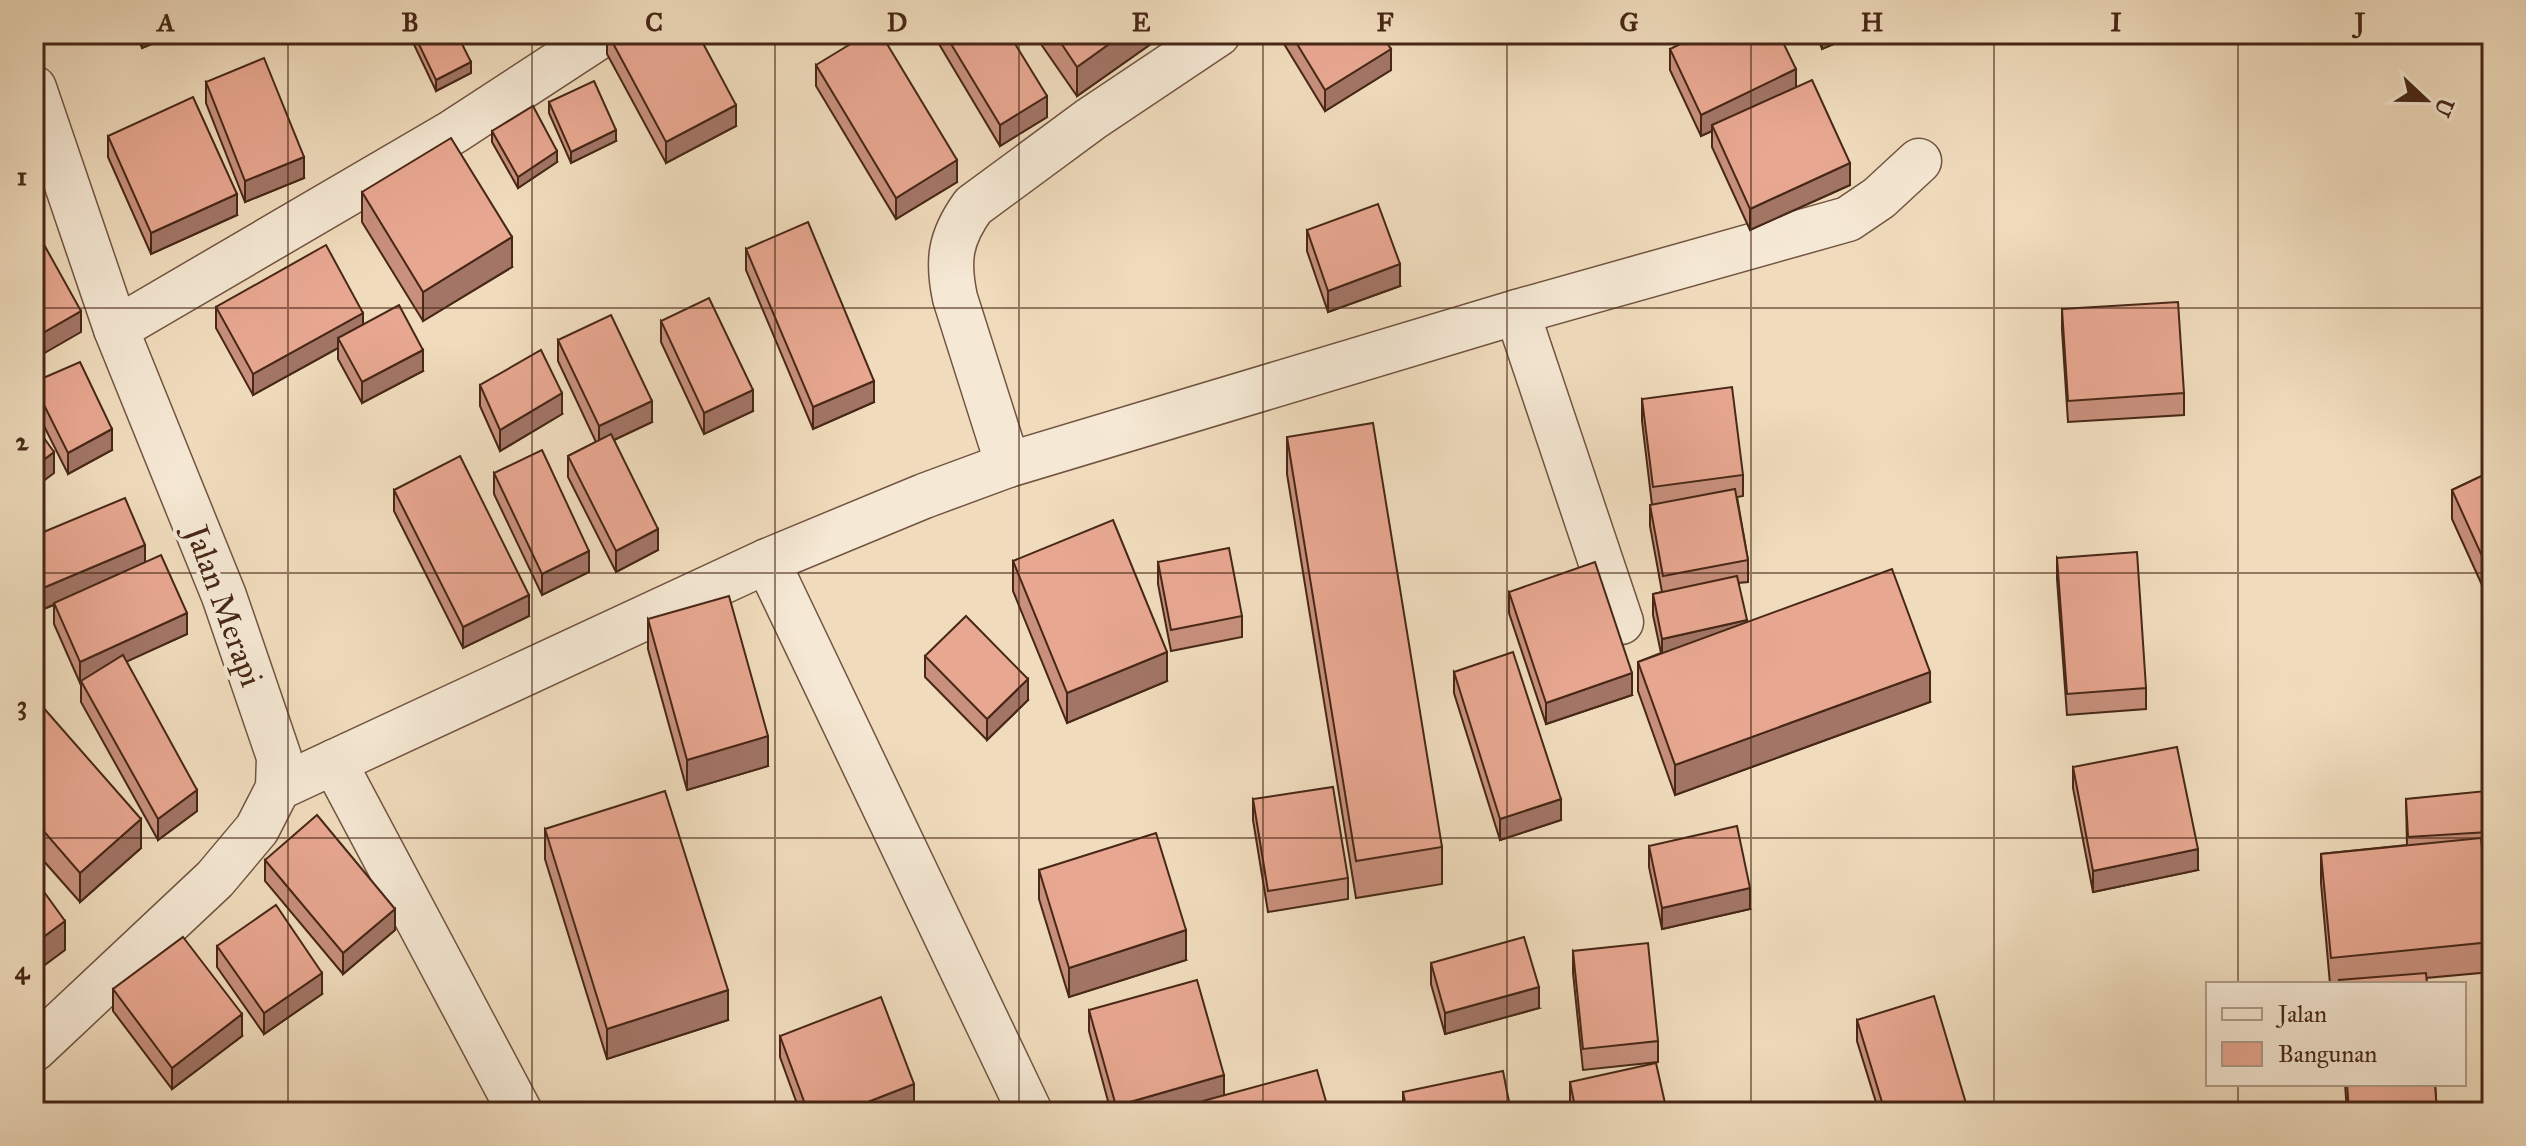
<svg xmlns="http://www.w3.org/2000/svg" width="2526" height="1146" viewBox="0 0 2526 1146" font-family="'IM FELL Great Primer',serif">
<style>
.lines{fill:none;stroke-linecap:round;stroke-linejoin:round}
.minor-casing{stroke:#715440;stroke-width:47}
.tertiary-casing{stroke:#715440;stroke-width:47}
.minor{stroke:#f5e8d4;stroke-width:44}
.tertiary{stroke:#f5e8d4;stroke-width:44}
.wall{fill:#c8907d;stroke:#472716;stroke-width:2}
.shaded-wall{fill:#a27566;stroke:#472716;stroke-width:2}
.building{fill:#e8a791;stroke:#472716;stroke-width:2}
.grid{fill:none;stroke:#472716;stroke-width:2;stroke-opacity:0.55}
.labels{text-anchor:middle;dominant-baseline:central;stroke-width:8;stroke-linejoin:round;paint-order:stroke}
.street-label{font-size:32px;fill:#472716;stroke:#f5e8d4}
.neatline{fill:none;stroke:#472716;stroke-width:3}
.grid-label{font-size:26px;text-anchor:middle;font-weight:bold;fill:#472716}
</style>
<rect width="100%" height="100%" fill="#f0dcbd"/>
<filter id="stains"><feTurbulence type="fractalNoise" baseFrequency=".0025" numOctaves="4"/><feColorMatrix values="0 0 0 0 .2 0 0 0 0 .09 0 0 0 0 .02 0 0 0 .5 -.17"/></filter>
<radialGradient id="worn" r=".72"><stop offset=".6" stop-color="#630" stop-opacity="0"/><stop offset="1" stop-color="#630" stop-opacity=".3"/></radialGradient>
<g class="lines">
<!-- minor casing -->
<g class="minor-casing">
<g id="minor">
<polyline points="1517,312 1621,622"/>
<polyline points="116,329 453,132 603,34"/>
<path d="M 1008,465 L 955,298 C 947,260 950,238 973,206 L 1091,119 L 1218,34"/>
<polyline points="767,561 1030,1112"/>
<polyline points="334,762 520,1112"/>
<polyline points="278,788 767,561 924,496 1008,465 1517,312 1848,219 1879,198 1919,161"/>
</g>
</g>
<!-- tertiary casing -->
<g class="tertiary-casing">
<polyline id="tertiary" points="34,88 116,329 224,596 279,757 278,788 257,829 215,879 34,1049"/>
</g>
<!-- minor -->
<use href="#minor" class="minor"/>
<!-- tertiary -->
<use href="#tertiary" class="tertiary"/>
</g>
<!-- wall -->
<g class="wall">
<polygon points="136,34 176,34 142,48"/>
<polygon points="409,34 457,34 471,73 436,91"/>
<polygon points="607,34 608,34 736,126 666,163 607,54"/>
<polygon points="933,34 1009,34 1047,117 1000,146"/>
<polygon points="1034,34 1165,34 1077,96"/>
<polygon points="1278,34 1381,34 1391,70 1325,111"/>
<polygon points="1816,34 1857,34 1822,49"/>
<polygon points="1670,49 1796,87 1850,185 1750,230 1712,147 1712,131 1701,136 1670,70"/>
<polygon points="816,65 957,182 896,219 816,86"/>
<polygon points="206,82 304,178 245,202 206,103"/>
<polygon points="549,102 616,141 571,163 549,113"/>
<polygon points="492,131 557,162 518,188 492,142"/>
<polygon points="108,136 237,215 151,254 108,157"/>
<polygon points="362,192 512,267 423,321 362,222"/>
<polygon points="1307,230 1400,286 1328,312 1307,251"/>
<polygon points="746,249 874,402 813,429 746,270"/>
<polygon points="216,307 363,325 423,371 362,403 338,359 338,348 253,395 216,328"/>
<polygon points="2062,309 2184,393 2184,415 2068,422 2062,330"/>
<polygon points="661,321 753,411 704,434 661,342"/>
<polygon points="558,340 652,422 614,440 658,550 616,572 568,477 568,456 596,442 558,361"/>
<polygon points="34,382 112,450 68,474 34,406"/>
<polygon points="480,385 562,414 500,451 480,406"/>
<polygon points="1642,399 1743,475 1743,496 1737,497 1748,560 1748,582 1738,583 1747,622 1930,702 1675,795 1638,691 1638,662 1661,653 1653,615 1653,594 1662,592 1650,526 1650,505 1652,505 1642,421"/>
<polygon points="1287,437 1442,847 1442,884 1356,898 1287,474"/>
<polygon points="2492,471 2492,607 2452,519 2452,490"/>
<polygon points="494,473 589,572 542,595 494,494"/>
<polygon points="394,490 529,616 463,648 394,511"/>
<polygon points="34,536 145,562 187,634 126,661 197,811 158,840 81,702 81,682 80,683 54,624 54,605 36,612 34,608"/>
<polygon points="2057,558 2146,688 2146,709 2067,715 2057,579"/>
<polygon points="1013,561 1167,681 1067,723 1013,591"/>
<polygon points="1158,562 1242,616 1242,637 1171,651 1158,584"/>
<polygon points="1509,592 1632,695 1546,724 1509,613"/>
<polygon points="648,619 768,766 687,790 648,649"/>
<polygon points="925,656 1028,700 987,740 925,677"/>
<polygon points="1454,672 1561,820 1500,840 1454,693"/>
<polygon points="34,697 141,848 80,902 34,850"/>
<polygon points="2073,767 2198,870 2093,892 2073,788"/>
<polygon points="1253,799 1348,878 1348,899 1268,912 1253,820"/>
<polygon points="2406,799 2488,832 2488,853 2483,853 2491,942 2491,972 2426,978 2427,984 2330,984 2321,883 2321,854 2407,845"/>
<polygon points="545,829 728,1020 607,1059 545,859"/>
<polygon points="1649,846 1750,909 1662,929 1649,867"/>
<polygon points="265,860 395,930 343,974 265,881"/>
<polygon points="1039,870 1186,960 1069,997 1039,899"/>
<polygon points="217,946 322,994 264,1034 217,967"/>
<polygon points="1573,951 1658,1041 1658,1062 1583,1070 1573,973"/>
<polygon points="1431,963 1539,1008 1445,1034 1431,984"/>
<polygon points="113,989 242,1036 172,1089 113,1011"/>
<polygon points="1089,1010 1224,1095 1329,1112 1203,1112 1203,1102 1168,1112 1111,1112 1089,1031"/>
<polygon points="1857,1020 1968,1112 1879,1112 1857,1041"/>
<polygon points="780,1036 914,1106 897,1112 800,1112 780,1057"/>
<polygon points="1570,1082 1667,1112 1571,1112 1570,1103"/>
<polygon points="2345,1084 2435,1084 2437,1112 2347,1112"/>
<polygon points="1403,1092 1511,1112 1403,1112"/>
</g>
<!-- shaded-wall -->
<g class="shaded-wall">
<polygon points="142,34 176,34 142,48"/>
<polygon points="1123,34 1165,34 1077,96 1077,67"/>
<polygon points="1822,34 1857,34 1822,49"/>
<polygon points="1391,49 1391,70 1325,111 1325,90"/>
<polygon points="471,62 471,73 436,91 436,80"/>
<polygon points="1796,69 1796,91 1712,125 1712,131 1701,136 1701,115"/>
<polygon points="1047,96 1047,117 1000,146 1000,125"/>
<polygon points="736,105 736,126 666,163 666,142"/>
<polygon points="616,130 616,141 571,163 571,152"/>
<polygon points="557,151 557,162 518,188 518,177"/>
<polygon points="304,157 304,178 245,202 245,181"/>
<polygon points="957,160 957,182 896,219 896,198"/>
<polygon points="1850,163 1850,185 1750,230 1750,209"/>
<polygon points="237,194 237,215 151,254 151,233"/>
<polygon points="512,237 512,267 423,321 423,292"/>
<polygon points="1400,264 1400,286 1328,312 1328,291"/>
<polygon points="81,311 81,332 34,359 34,338"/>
<polygon points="363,313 363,334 338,338 338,348 253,395 253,374"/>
<polygon points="423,350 423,371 362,403 362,382"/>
<polygon points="874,381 874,402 813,429 813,407"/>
<polygon points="753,390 753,411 704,434 704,413"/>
<polygon points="562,393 562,414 500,451 500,430"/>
<polygon points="652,401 652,422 599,447 599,426"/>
<polygon points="112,429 112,450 68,474 68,453"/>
<polygon points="54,452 54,473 34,488 34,467"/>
<polygon points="658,529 658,550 616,572 616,551"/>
<polygon points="145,545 145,567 36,612 36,591"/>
<polygon points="589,551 589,572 542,595 542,574"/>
<polygon points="529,595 529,616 463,648 463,627"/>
<polygon points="187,613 187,634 80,683 80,662"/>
<polygon points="1747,620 1747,641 1662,660 1662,639"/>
<polygon points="1167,652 1167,681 1067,723 1067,693"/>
<polygon points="1930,672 1930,702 1675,795 1675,765"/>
<polygon points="1632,673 1632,695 1546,724 1546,703"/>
<polygon points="1028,679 1028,700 987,740 987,719"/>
<polygon points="768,736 768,766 687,790 687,760"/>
<polygon points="197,790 197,811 158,840 158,819"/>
<polygon points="1561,799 1561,820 1500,840 1500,819"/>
<polygon points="141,819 141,848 80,902 80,873"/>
<polygon points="2198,849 2198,870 2093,892 2093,871"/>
<polygon points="1750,888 1750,909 1662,929 1662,908"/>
<polygon points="395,909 395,930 343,974 343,953"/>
<polygon points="65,921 65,950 34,973 34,944"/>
<polygon points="1186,930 1186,960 1069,997 1069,968"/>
<polygon points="322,973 322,994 264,1034 264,1013"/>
<polygon points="1539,987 1539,1008 1445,1034 1445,1013"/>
<polygon points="728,990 728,1020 607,1059 607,1029"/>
<polygon points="242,1014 242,1036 172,1089 172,1068"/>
<polygon points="1224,1075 1224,1096 1168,1112 1116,1112 1116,1106"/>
<polygon points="914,1084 914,1106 897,1112 842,1112"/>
</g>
<!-- building -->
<g class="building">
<polygon points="414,34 457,34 471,62 436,80"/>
<polygon points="608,34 698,34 736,105 666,142"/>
<polygon points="867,34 881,34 957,160 896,198 816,65"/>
<polygon points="945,34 1009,34 1047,96 1000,125"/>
<polygon points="1055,34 1123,34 1077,67"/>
<polygon points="1291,34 1381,34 1391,49 1325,90"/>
<polygon points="1701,34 1779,34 1796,69 1701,115 1670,49"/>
<polygon points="264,58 304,157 245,181 206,82"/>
<polygon points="1812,80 1850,163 1750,209 1712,125"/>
<polygon points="594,81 616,130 571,152 549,102"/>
<polygon points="193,97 237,194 151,233 108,136"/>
<polygon points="533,106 557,151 518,177 492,131"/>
<polygon points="451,138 512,237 423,292 362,192"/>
<polygon points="1378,204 1400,264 1328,291 1307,230"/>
<polygon points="808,222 874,381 813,407 746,249"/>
<polygon points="42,241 81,311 34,338 34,246"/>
<polygon points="326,245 363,313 253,374 216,307"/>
<polygon points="709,298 753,390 704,413 661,321"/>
<polygon points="2178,302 2184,393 2068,401 2062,309"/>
<polygon points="399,305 423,350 362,382 338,338"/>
<polygon points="611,315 652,401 599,426 558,340"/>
<polygon points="541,350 562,393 500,430 480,385"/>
<polygon points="80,362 112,429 68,453 34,385 34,382"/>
<polygon points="1732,387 1743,475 1653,487 1642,399"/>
<polygon points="1373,423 1442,847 1356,861 1287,437"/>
<polygon points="34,424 54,452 34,467"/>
<polygon points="611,434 658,529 616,551 568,456"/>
<polygon points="542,450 589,551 542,574 494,473"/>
<polygon points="460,456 529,595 463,627 394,490"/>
<polygon points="2492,471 2492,578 2452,490"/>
<polygon points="1735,489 1748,560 1663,576 1650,505"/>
<polygon points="125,498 145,545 36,591 34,587 34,536"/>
<polygon points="1113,520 1167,652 1067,693 1013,561"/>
<polygon points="1229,548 1242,616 1171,630 1158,562"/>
<polygon points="2137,552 2146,688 2067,694 2057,558"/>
<polygon points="161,555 187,613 80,662 54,603"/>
<polygon points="1595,562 1632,673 1546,703 1509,592"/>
<polygon points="1892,569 1930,672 1675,765 1638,662"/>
<polygon points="1737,576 1747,620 1662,639 1653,594"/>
<polygon points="729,596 768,736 687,760 648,619"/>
<polygon points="966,616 1028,679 987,719 925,656"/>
<polygon points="1513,652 1561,799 1500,819 1454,672"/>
<polygon points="123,655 197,790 158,819 81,681"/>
<polygon points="34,697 141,819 80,873 34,820"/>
<polygon points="2177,747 2198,849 2093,871 2073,767"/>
<polygon points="1333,787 1348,878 1268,891 1253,799"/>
<polygon points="665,791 728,990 607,1029 545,829"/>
<polygon points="2486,791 2488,832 2408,837 2406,799"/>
<polygon points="317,815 395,909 343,953 265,860"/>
<polygon points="1737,826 1750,888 1662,908 1649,846"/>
<polygon points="1156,833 1186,930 1069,968 1039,870"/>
<polygon points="2481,838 2491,942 2331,958 2321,854"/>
<polygon points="34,878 65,921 34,944"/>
<polygon points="276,905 322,973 264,1013 217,946"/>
<polygon points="183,937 242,1014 172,1068 113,989"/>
<polygon points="1524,937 1539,987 1445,1013 1431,963"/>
<polygon points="1648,943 1658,1041 1583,1049 1573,951"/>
<polygon points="2426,973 2427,984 2340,984 2339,980"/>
<polygon points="1197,980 1224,1075 1116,1106 1089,1010"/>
<polygon points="1934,996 1968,1110 1961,1112 1885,1112 1857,1020"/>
<polygon points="881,997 914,1084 842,1112 808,1112 780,1036"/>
<polygon points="1656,1063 1667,1112 1576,1112 1570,1082"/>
<polygon points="1317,1070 1329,1112 1206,1112 1203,1101"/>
<polygon points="1503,1071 1511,1112 1407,1112 1403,1092"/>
<polygon points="2347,1084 2435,1084 2437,1112 2349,1112"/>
<polygon points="2175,1109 2176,1112 2161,1112"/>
</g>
<!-- grid -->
<path class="grid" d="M 288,34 L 288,1112M 532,34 L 532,1112M 775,34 L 775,1112M 1019,34 L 1019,1112M 1263,34 L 1263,1112M 1507,34 L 1507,1112M 1751,34 L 1751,1112M 1994,34 L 1994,1112M 2238,34 L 2238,984M 34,308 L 2492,308M 34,573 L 2492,573M 34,838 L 2492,838M 2238,1084 L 2238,1112"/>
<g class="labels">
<!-- street labels -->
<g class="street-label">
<text transform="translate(224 606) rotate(70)">Jalan Merapi</text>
</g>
</g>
<!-- margin -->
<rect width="2526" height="1146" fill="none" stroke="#f0dcbd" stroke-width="88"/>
<!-- legend -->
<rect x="2206" y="982" width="260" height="104" fill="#f5e8d4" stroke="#af9b88" stroke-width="2"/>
<rect x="2222" y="1008" width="40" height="12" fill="#f5e8d4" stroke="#af9b88" stroke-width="2"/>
<text x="2278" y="1022" font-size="24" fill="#472716">Jalan</text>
<rect x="2222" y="1042" width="40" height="24" fill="#e8a791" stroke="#af9b88" stroke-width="2"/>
<text x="2278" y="1062" font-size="24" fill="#472716">Bangunan</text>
<!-- north arrow -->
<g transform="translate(2426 100) rotate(112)" stroke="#f5e8d4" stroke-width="6" paint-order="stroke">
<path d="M0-6L14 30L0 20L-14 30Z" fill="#472716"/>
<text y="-12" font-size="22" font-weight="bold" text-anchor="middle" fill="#472716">U</text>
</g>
<rect x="44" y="44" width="2438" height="1058" class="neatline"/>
<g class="grid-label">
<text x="166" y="31">A</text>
<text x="410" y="31">B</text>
<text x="654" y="31">C</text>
<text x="897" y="31">D</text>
<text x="1141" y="31">E</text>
<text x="1385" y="31">F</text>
<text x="1629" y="31">G</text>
<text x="1872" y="31">H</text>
<text x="2116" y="31">I</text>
<text x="2360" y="31">J</text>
<text x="22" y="185">1</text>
<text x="22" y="450">2</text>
<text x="22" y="714">3</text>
<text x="22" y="979">4</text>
</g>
<rect width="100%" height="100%" filter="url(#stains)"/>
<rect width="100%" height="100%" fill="url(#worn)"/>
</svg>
